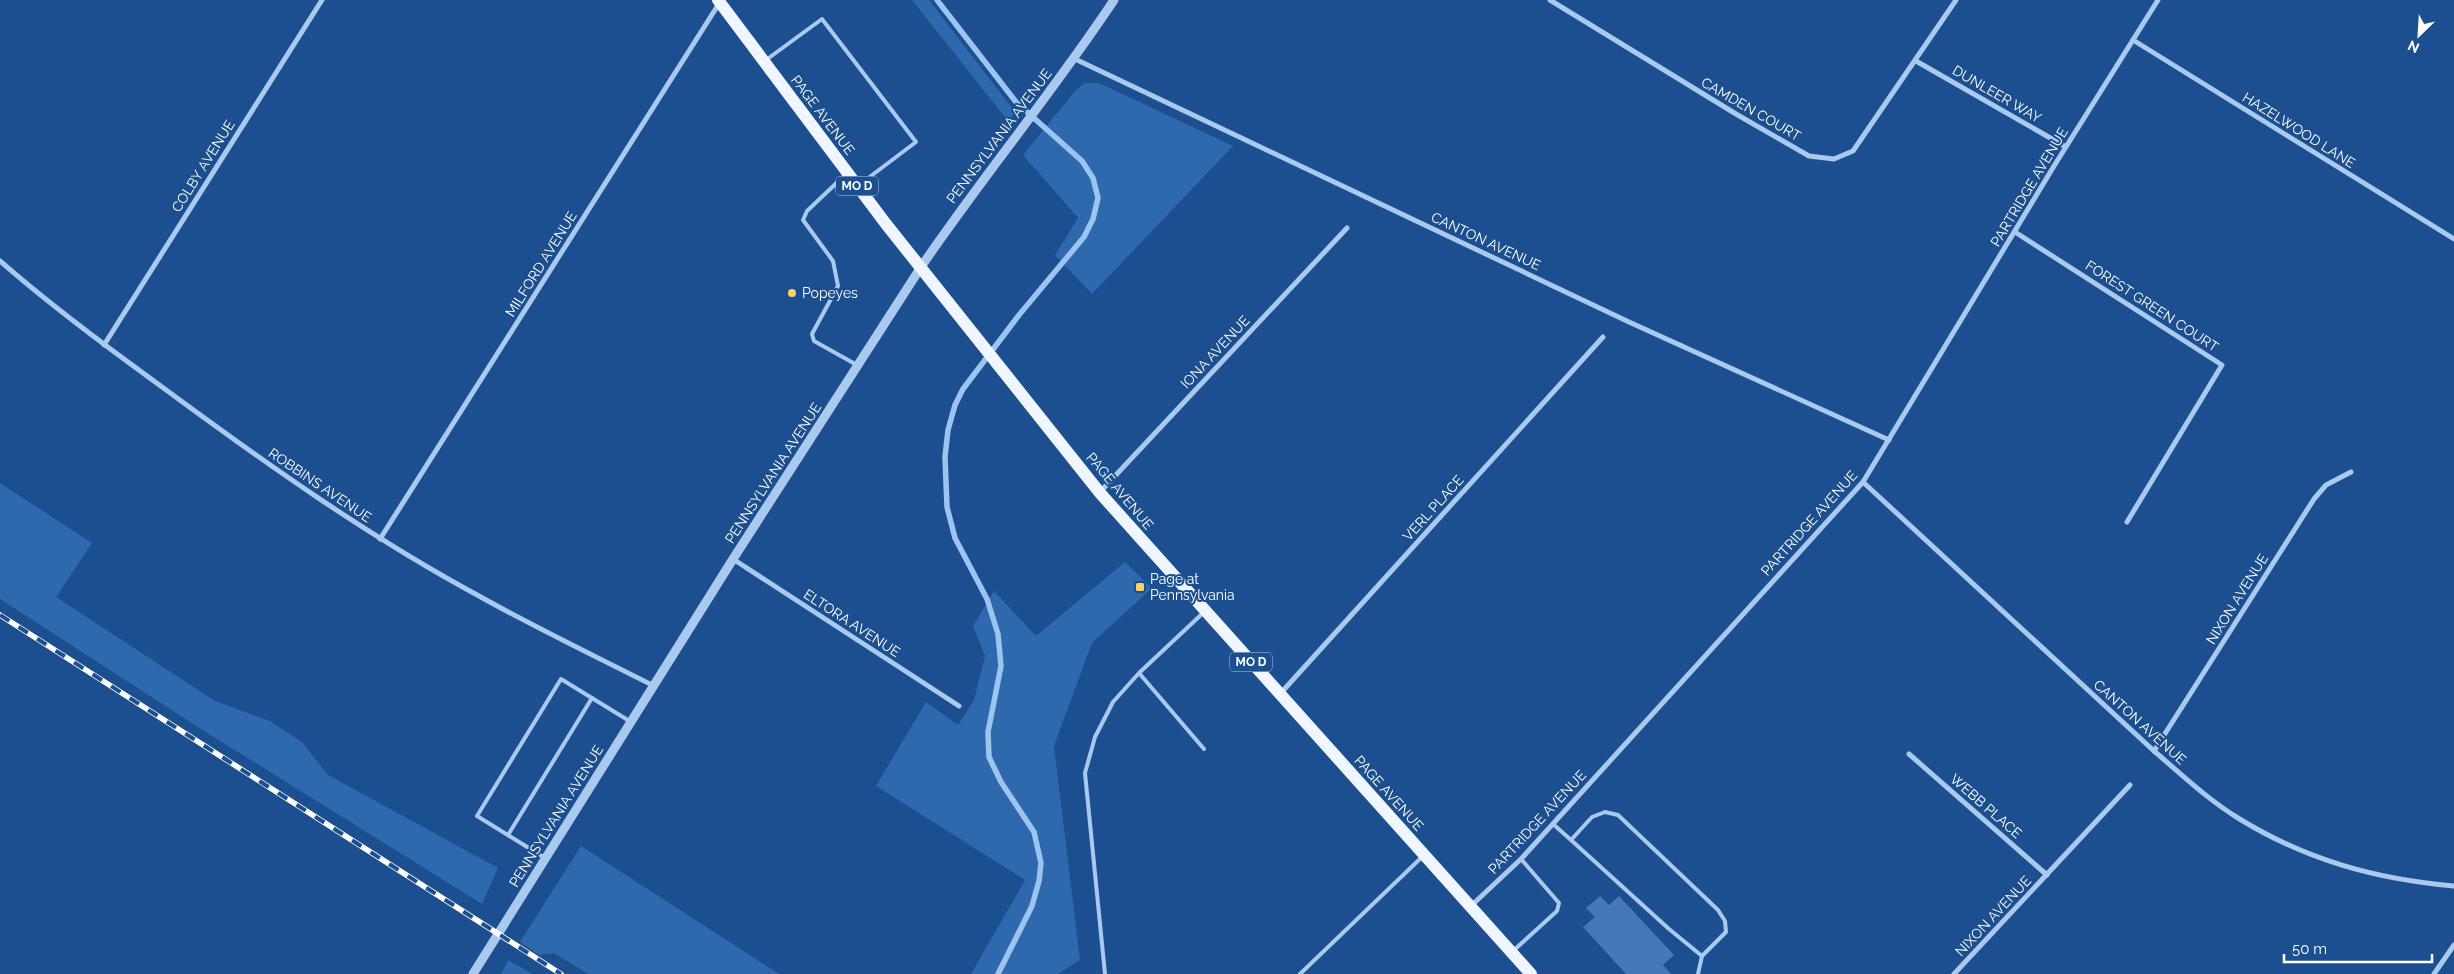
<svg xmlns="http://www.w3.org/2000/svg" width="2454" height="974" viewBox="0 0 2454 974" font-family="Raleway,sans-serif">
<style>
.green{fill:#2e69ad}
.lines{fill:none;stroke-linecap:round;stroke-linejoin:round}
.stream{stroke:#9cc4f0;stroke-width:5.5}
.building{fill:#4478b7}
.service{stroke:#a9c9ee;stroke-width:4}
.minor{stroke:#a9c9ee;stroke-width:5}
.tertiary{stroke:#a9c9ee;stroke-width:9}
.primary{stroke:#f0f6ff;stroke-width:12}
.rail-casing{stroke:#fff;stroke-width:5.5}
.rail{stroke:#1b4f8f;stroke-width:4;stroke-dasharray:11;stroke-linecap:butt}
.poi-dot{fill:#ffd166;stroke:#1b4f8f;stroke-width:2}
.labels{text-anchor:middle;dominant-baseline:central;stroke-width:4;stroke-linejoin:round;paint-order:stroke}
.shield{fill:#1b4f8f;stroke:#bbcadd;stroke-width:1}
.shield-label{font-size:12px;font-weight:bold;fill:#fff}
.street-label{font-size:14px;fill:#fff;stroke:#1b4f8f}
.poi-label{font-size:14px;fill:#fff;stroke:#1b4f8f;text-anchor:start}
</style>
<rect width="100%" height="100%" fill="#1b4f8f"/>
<!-- green -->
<g class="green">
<polygon points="912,0 929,0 1015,112 1008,121"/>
<polygon points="1084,83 1099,83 1233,146 1092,294 1055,255 1078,218 1023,155 1075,91"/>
<polygon points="0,483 92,543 56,597 215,701 270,721 302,742 328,775 498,868 482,904 204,731 0,599"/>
<polygon points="1125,562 1152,588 1092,643 1054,746 1080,960 1058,974 971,974 1025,880 876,786 926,702 958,725 974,700 985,656 973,626 994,591 1036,636"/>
<polygon points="581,846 779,974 588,974 554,953 539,955 520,942"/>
<polygon points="508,960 532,974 501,974"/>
</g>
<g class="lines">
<!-- stream -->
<polyline class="stream" points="937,0 1016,102 1082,161 1093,178 1098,198 1093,219 1084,237 1019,315 963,389 955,405 948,430 945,457 947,507 955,538 987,599 998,634 1001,666 988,732 989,757 1001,782 1034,832 1041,863 1039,881 1032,906 998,974"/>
</g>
<!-- building -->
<polygon class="building" points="1600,896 1609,905 1619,896 1674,955 1663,965 1671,974 1626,974 1583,927 1595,917 1586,908"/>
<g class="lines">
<!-- service -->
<g class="service">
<polyline points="766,60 822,19 916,142 859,185"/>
<polyline points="846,174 807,211 803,220 833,261 838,286 812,334 814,341 857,365"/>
<polyline points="1139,673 1203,613"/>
<polyline points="1553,824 1571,840"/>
<polyline points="508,835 592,698"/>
<polyline points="545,858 477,816 561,679 631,722"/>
<polyline points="1513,951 1557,911 1559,903 1521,859"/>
<polyline points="1105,974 1085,773 1095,737 1113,702 1139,673 1204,749"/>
<polyline points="1300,974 1423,856"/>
<polyline points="1698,974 1702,956 1726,932 1725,921 1718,910 1618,815 1605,812 1592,817 1571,840 1669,929 1702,956"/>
</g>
<!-- minor -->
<g class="minor">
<polyline points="1550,0 1736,114 1809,156 1834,159 1853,151 1956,0"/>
<polyline points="2133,40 2454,239"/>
<polyline points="1075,59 1629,322 1889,440"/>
<polyline points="1916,61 2066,147"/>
<polyline points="2015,232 2222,365 2127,522"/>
<path d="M 0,261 C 50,305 104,345 158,384 C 261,460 366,535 479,596 C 536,628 595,656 654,686"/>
<polyline points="104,345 322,0"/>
<path d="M 1863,482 L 2154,751 C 2181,774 2207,799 2238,818 C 2306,860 2375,879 2454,886"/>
<polyline points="1100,492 1347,228"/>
<polyline points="380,539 720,2"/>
<polyline points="733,559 959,706"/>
<polyline points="1280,694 1603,337"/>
<polyline points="2154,751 2314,499 2326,485 2351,472"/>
<polyline points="1909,754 2047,875"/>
<polyline points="1472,905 1521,859 1863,482 2054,166 2158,0"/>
<polyline points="1954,974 2130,785"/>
<polyline points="2434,974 2454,945"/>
</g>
<!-- tertiary -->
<path class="tertiary" d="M 473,974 L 733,559 L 921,267 C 983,176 1053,92 1114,0"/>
<!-- primary -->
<polyline class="primary" points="718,0 886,224 1100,493 1531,974"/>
<!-- rail casing -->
<g class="rail-casing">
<polyline id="rail" points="0,615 561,974"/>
</g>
<!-- rail -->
<use href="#rail" class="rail"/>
</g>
<!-- markers -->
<g class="poi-dot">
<circle cx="792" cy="293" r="5"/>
<rect x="1135" y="582" width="10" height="10" rx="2.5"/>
</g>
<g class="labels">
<!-- shield labels -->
<g class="shield">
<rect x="836" y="176.5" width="42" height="19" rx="4"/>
<rect x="1230" y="652.5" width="42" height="19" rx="4"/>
</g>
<g class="shield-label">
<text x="857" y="186">MO D</text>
<text x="1251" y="662">MO D</text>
</g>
<!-- street labels -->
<g class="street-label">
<text transform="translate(1997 94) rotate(30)">DUNLEER WAY</text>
<text transform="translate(1751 109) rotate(30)">CAMDEN COURT</text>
<text transform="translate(823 115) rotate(53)">PAGE AVENUE</text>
<text transform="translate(2299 130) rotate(32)">HAZELWOOD LANE</text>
<text transform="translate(999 136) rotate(-53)">PENNSYLVANIA AVENUE</text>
<text transform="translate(203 166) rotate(-58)">COLBY AVENUE</text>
<text transform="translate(2029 187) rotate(-59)">PARTRIDGE AVENUE</text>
<text transform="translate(1486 241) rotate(25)">CANTON AVENUE</text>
<text transform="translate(541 264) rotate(-58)">MILFORD AVENUE</text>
<text transform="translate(2152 306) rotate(33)">FOREST GREEN COURT</text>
<text transform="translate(1215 352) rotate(-47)">IONA AVENUE</text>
<text transform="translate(773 473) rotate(-57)">PENNSYLVANIA AVENUE</text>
<text transform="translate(320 485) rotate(34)">ROBBINS AVENUE</text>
<text transform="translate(1120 491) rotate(50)">PAGE AVENUE</text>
<text transform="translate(1433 508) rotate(-48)">VERL PLACE</text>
<text transform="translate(1809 523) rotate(-48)">PARTRIDGE AVENUE</text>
<text transform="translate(2237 599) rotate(-58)">NIXON AVENUE</text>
<text transform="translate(852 623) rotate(33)">ELTORA AVENUE</text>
<text transform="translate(2140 722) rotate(42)">CANTON AVENUE</text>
<text transform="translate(1389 793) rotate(48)">PAGE AVENUE</text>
<text transform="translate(1986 806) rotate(41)">WEBB PLACE</text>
<text transform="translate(556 816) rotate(-58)">PENNSYLVANIA AVENUE</text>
<text transform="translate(1537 822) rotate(-47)">PARTRIDGE AVENUE</text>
<text transform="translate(1993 916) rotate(-47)">NIXON AVENUE</text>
</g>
<!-- poi labels -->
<g class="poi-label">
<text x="802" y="293">Popeyes</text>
<text x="1150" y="579">Page at<tspan x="1150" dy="16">Pennsylvania</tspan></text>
</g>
</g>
<!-- north arrow -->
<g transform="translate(2419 35) rotate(205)" stroke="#1b4f8f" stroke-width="4" paint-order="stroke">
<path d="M0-4L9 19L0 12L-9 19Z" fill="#ffffff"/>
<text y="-8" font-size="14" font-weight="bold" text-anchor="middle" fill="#ffffff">N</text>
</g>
<!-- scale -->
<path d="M2284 954v8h148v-8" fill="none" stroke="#ffffff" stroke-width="2.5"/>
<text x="2292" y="954" font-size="15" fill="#ffffff" stroke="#1b4f8f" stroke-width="4" paint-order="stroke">50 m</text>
</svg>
